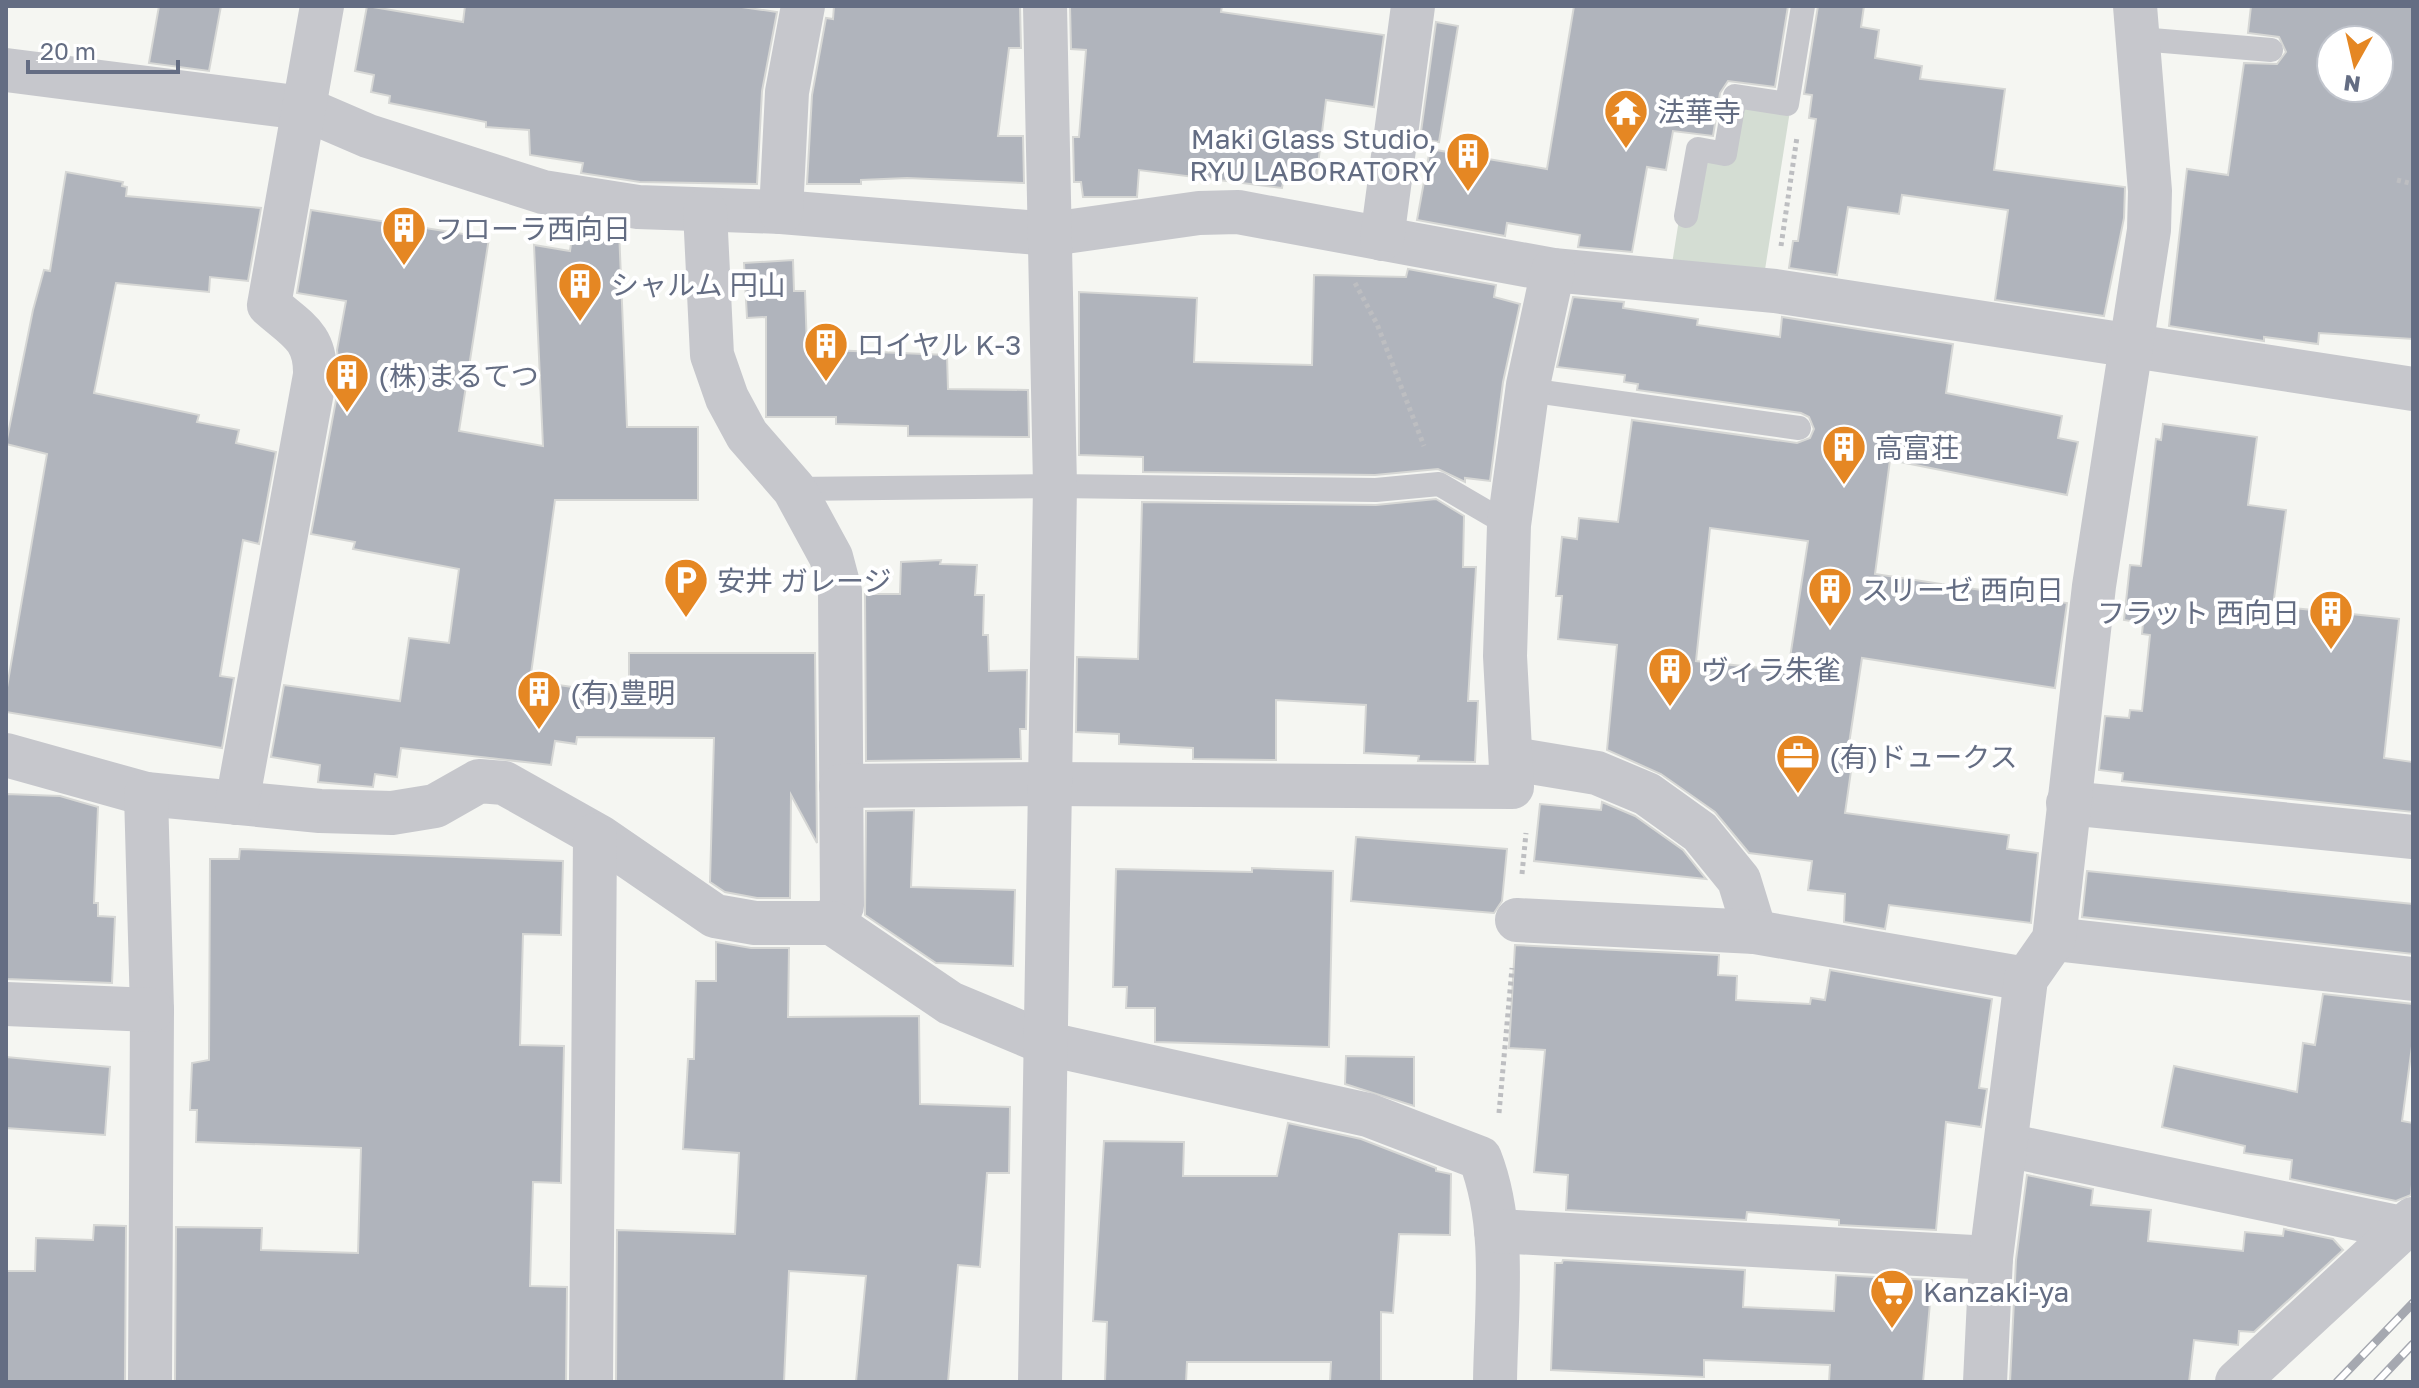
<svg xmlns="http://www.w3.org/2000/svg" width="2419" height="1388" viewBox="0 0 2419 1388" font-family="'Golos Text','Noto Sans JP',sans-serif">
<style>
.green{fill:#d4ddd3}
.building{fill:#b0b4bc;stroke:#d6d7d5;stroke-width:2;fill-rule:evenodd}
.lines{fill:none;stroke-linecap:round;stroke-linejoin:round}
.path{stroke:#bdbec1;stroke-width:5;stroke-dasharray:4 4;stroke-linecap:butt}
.service{stroke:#c6c7cc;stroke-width:24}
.minor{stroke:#c6c7cc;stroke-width:44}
.rail-casing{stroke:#a5a8b0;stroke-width:9}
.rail{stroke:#fff;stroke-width:6;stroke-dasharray:18;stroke-linecap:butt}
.labels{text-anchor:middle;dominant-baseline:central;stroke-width:8;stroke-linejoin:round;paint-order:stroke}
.poi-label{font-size:28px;fill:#646d83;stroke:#fff;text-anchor:start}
</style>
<rect width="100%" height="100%" fill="#f5f6f2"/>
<!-- green -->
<polygon class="green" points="1744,90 1792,98 1764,276 1672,264 1691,143 1733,150"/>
<!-- building -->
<g class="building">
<polygon points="159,6 221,6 209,71 149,63"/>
<polygon points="367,6 463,22 465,6 735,6 777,12 762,91 757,184 640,182 581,173 583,163 530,155 529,130 486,127 486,122 389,103 390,96 371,92 374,75 355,71"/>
<polygon points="834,6 1020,6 1021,48 1009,48 998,136 1023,136 1024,183 907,178 861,180 861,184 807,184 812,95 826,18 833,19"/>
<polygon points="1070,6 1222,6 1221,12 1384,35 1374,107 1326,100 1316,181 1284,177 1282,188 1139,170 1137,197 1083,197 1081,182 1074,182 1073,137 1079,137 1086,50 1071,49"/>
<polygon points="1574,6 1788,6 1775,87 1728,81 1720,93 1713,136 1673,131 1666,170 1647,167 1632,252 1578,247 1580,235 1507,223 1505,236 1417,220 1430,149 1547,169"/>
<polygon points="1818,6 1864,6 1861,27 1879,30 1875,58 1922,66 1920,79 2005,89 1994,170 2125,187 2124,218 2104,316 1995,300 2008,210 1902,195 1899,214 1848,207 1837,275 1789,268 1793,241 1798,241 1816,119 1809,118 1812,95 1804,94"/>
<path d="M 2251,6 L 2413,6 L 2413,339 L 2319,333 L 2318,344 L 2264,337 L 2264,341 L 2169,326 L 2187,169 L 2228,175 L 2244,63 L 2277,64 L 2286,52 L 2279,37 L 2248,33 ZM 2331,40 L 2379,40 L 2379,88 L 2331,88 Z"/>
<polygon points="1436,22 1458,26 1439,142 1420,139"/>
<polygon points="66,172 123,182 122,186 127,187 126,196 261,208 248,281 210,277 209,292 116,283 94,393 199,415 197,422 239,430 236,443 276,452 259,544 243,540 220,676 234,678 222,748 6,712 6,693 47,454 6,444 33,310 44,270 50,271"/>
<polygon points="311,210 489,238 459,431 543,446 534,245 570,251 574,222 619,229 627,427 698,427 698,500 555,500 530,681 629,695 629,653 815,653 817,843 791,795 790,898 757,898 725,892 710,882 714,738 577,737 576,744 555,741 551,765 401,748 397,777 375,774 373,787 318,782 320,765 271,757 284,685 400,701 409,638 449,643 459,569 353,549 355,542 311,534 340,379 337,350 346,301 297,293"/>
<polygon points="793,260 794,291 805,291 807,349 947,355 948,389 1028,390 1029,437 908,436 908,426 836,424 836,417 766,417 766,317 747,318 744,263"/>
<polygon points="1408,269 1496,285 1494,297 1520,304 1503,382 1490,481 1465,478 1465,482 1438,469 1375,475 1143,472 1143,457 1079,455 1079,292 1197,298 1194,362 1312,365 1314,275 1406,277"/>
<path d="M 1573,297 L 1624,302 L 1623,308 L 1698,319 L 1697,325 L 1780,337 L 1782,317 L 1953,344 L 1946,393 L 2062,416 L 2058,438 L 2078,442 L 2067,495 L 1890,460 L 1875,574 L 2067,603 L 2055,688 L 1862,658 L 1847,757 L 1853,757 L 1845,813 L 2009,835 L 2007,849 L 2038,853 L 2031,923 L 1889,905 L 1885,929 L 1844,922 L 1845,894 L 1808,890 L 1812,861 L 1749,853 L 1715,812 L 1661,774 L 1607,750 L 1617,645 L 1558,639 L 1562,596 L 1556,596 L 1562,537 L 1577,539 L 1579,518 L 1618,522 L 1632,420 L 1797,443 L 1810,438 L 1814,429 L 1809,417 L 1801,413 L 1637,390 L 1638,384 L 1624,382 L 1625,375 L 1557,367 ZM 1710,528 L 1808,541 L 1788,671 L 1696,661 Z"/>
<polygon points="2163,424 2257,437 2248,505 2286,510 2273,606 2399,619 2384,758 2413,762 2413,812 2122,781 2123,773 2099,770 2105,716 2129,718 2130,710 2142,711 2150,635 2142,634 2143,623 2124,620 2130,565 2141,566 2156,439 2161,440"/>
<polygon points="1436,499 1464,516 1463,567 1476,567 1468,701 1478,701 1475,762 1418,761 1419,756 1364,753 1366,705 1276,700 1276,760 1193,759 1193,748 1119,744 1119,734 1076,732 1077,657 1138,659 1142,502 1376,505"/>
<polygon points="941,560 940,564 977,565 975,595 984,595 983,635 988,635 989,671 1027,670 1026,729 1020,729 1021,759 866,761 865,594 900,594 901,562"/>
<polygon points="6,794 60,796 98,807 94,903 98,903 98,916 115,917 112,983 6,979"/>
<polygon points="1602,802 1635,816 1683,850 1706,879 1534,861 1540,804 1601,810"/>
<polygon points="914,810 911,887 1015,890 1013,966 936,963 865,915 866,811"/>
<polygon points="1356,837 1507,849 1502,901 1494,913 1351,901"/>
<polygon points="240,849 563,861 561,935 523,934 520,1045 564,1046 561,1183 533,1182 530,1286 567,1287 566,1382 175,1382 176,1227 262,1228 261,1250 358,1253 361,1148 196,1142 197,1110 190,1110 192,1063 209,1060 210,859 239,859"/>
<polygon points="1252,868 1333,871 1329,1047 1155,1042 1155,1008 1126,1008 1127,987 1113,987 1116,869 1252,872"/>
<polygon points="2087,871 2413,904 2413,954 2082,917"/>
<polygon points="716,942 751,948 789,948 788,1017 919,1016 920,1104 1010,1107 1009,1173 987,1173 980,1267 958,1265 948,1382 856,1382 866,1276 789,1271 784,1382 616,1382 617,1230 735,1234 739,1153 683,1149 688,1059 694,1059 696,981 716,981"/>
<polygon points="1515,945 1719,955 1718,975 1737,976 1736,1000 1810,1004 1811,998 1825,1000 1830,970 1992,999 1979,1088 1987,1089 1981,1127 1946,1122 1936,1230 1839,1225 1839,1220 1747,1212 1746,1220 1566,1210 1568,1175 1534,1172 1545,1050 1509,1048"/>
<polygon points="2323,994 2413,1004 2413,1039 2402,1121 2413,1123 2413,1174 2411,1195 2396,1201 2290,1179 2292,1160 2244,1153 2245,1146 2162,1127 2174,1066 2297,1092 2303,1043 2315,1045"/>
<polygon points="1346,1056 1414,1057 1414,1106 1345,1084"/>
<polygon points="6,1057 110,1067 105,1135 6,1128"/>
<polygon points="1288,1123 1361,1139 1436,1168 1436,1171 1451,1174 1450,1235 1399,1234 1393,1313 1381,1312 1381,1382 1330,1382 1331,1362 1187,1362 1186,1382 1105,1382 1107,1322 1093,1321 1104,1141 1184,1142 1183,1176 1277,1176"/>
<polygon points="2027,1175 2093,1189 2091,1205 2151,1210 2148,1241 2243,1251 2245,1232 2283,1236 2284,1229 2333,1239 2343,1250 2254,1332 2239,1331 2238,1345 2194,1340 2189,1382 2010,1382 2016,1260"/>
<polygon points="94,1225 126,1226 125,1382 6,1382 6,1271 35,1271 36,1238 93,1240"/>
<polygon points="1563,1260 1745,1270 1743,1307 1834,1311 1836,1275 1932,1280 1923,1382 1829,1382 1830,1365 1704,1360 1704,1377 1551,1370 1555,1263 1562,1263"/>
</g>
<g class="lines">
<!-- path -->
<g class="path">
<polyline points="2397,180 2413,184"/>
<polyline points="1781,246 1797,137"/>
<polyline points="1355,283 1377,324 1424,446"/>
<polyline points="1522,874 1526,833"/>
<polyline points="1499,1113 1512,968"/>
</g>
<!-- service -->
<g class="service">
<polyline points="2140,39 2271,50"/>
<polyline points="1686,216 1698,149 1725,154 1735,96 1787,104 1803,6"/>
<polyline points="1528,390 1799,428"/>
<polyline points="794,489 1055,486 1376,490 1439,484 1509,525"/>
</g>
<!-- minor -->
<g class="minor">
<polyline points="6,70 303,108 368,136 543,192 638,207 781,212 1051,234 1199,213 1238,212 1553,270 1775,291 2413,389"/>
<polyline points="705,211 712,355 727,398 747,435 794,489 831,557 840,591 842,906 832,923"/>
<polyline points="781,212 787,92 803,6"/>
<polyline points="1382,239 1413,6"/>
<path d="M 6,755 L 146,794 L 320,811 L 392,813 L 435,806 L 479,781 L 504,783 L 600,837 L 715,916 L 755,923 L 832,923 L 950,1003 L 1048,1044 L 1368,1115 L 1480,1158 C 1507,1227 1496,1309 1495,1382"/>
<polyline points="1513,759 1597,773 1647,794 1700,832 1739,880 1755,932"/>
<polyline points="841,786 1049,784 1512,787 1505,656 1509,525 1528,385 1553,270"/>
<polyline points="146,794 152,1010 150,1382"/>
<path d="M 237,803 L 315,375 C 316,336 296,329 269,305 L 322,6"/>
<polyline points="2068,803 2413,837"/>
<polyline points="1517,920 1755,932 2026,979"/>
<polyline points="2054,939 2413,979"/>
<polyline points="6,1004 152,1010"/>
<polyline points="2006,1145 2402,1228"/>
<polyline points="1496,1231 1991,1258"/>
<polyline points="591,1382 595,835"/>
<polyline points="1040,1382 1055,486 1045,6"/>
<polyline points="1985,1382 1991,1258 2026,979 2054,939 2094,586 2149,230 2150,191 2135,6"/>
<polyline points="2237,1382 2413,1219"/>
</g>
<!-- rail casing -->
<g class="rail-casing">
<g id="rail">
<polyline points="2337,1382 2413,1303"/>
<polyline points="2377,1382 2413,1344"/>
</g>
</g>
<!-- rail -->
<use href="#rail" class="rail"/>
</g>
<!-- icons -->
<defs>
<g id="temple-pin" transform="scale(2.3)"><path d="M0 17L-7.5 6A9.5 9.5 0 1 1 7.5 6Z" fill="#e58723" stroke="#fff"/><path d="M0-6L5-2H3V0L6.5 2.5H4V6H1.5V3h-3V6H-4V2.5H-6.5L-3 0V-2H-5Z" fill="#fff"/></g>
<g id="building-pin" transform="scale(2.3)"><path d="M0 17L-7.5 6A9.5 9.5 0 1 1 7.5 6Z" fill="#e58723" stroke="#fff"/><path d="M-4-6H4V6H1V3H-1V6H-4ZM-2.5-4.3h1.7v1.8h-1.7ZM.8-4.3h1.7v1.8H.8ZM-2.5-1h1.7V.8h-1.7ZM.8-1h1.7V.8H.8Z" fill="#fff"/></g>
<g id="parking-pin" transform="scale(2.3)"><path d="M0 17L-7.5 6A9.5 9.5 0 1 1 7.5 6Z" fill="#e58723" stroke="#fff"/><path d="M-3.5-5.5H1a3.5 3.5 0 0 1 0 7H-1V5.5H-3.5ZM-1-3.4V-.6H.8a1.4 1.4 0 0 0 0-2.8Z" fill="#fff"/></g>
<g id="office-pin" transform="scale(2.3)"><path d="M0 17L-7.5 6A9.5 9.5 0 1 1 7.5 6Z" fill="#e58723" stroke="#fff"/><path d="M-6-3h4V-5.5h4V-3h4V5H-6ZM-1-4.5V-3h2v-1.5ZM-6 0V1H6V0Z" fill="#fff"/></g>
<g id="supermarket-pin" transform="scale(2.3)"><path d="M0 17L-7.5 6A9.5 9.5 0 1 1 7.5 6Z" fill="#e58723" stroke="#fff"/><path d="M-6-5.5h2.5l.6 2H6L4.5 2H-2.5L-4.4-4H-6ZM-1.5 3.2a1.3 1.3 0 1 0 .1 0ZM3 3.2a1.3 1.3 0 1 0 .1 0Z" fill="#fff"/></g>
</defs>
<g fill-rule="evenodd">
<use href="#temple-pin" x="1626" y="111"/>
<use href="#building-pin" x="1468" y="154"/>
<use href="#building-pin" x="404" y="228"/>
<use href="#building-pin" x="580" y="284"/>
<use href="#building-pin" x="826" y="344"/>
<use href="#building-pin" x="347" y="375"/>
<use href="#building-pin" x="1844" y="447"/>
<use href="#parking-pin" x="686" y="580"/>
<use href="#building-pin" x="1830" y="589"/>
<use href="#building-pin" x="2331" y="612"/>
<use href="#building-pin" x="1670" y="669"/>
<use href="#building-pin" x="539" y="692"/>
<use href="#office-pin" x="1798" y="756"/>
<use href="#supermarket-pin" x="1892" y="1291"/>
</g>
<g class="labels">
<!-- poi labels -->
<g class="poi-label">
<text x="1657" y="111">法華寺</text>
<text x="1437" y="138" text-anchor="end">Maki Glass Studio,<tspan x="1437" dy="32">RYU LABORATORY</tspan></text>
<text x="435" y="228">フローラ西向日</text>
<text x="611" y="284">シャルム 円山</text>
<text x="857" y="344">ロイヤル K-3</text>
<text x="378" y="375">(株)まるてつ</text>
<text x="1875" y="447">高富荘</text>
<text x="717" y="580">安井 ガレージ</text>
<text x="1861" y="589">スリーゼ 西向日</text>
<text x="2300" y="612" text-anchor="end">フラット 西向日</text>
<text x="1701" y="669">ヴィラ朱雀</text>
<text x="570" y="692">(有)豊明</text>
<text x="1829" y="756">(有)ドュークス</text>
<text x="1923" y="1291">Kanzaki-ya</text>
</g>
</g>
<!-- border -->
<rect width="2419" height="1388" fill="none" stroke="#646d83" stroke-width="16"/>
<!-- north arrow -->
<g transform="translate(2355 64) rotate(188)"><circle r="38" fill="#ffffff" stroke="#c1c5cd" stroke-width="2"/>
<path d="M0-6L14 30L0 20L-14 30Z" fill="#e58723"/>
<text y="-12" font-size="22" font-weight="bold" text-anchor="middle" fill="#646d83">N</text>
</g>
<!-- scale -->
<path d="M28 60v12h150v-12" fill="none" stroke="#646d83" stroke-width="4"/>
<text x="40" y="60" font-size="24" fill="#646d83" stroke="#ffffff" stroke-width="6" paint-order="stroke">20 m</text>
</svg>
